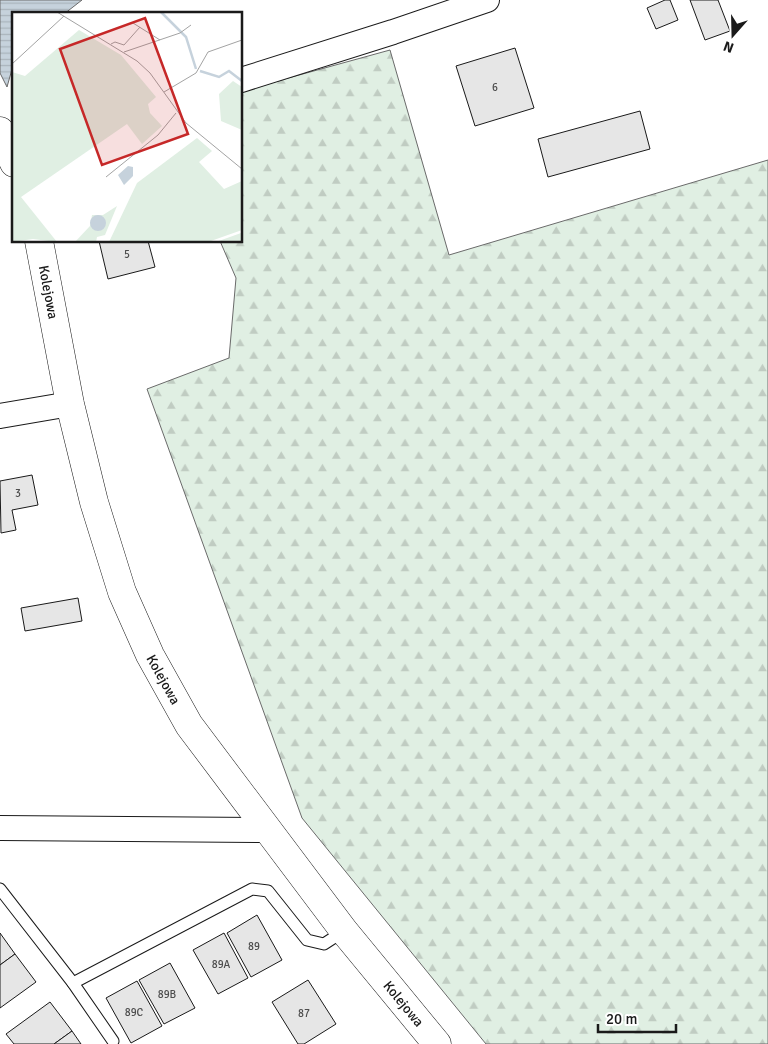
<svg xmlns="http://www.w3.org/2000/svg" width="768" height="1044" viewBox="0 0 768 1044" font-family="Signika,sans-serif">
<style>
.forest{fill:url(#forest-firs);stroke:#6a6a6a}
.water{fill:url(#water-rules);stroke:#6a6a6a}
.building{fill:#e6e6e6;stroke:#1a1a1a}
.lines{fill:none;stroke-linecap:round;stroke-linejoin:round}
.lane-casing{stroke:#1a1a1a;stroke-width:13}
.street-casing{stroke:#1a1a1a;stroke-width:26}
.secondary-casing{stroke:#1a1a1a;stroke-width:29}
.lane{stroke:#fff;stroke-width:11}
.street{stroke:#fff;stroke-width:24}
.secondary{stroke:#fff;stroke-width:28}
.labels{text-anchor:middle;dominant-baseline:central;stroke-width:4;stroke-linejoin:round;paint-order:stroke}
.number-label{font-size:11px;fill:#4d4d4d}
.street-label{font-size:14px;fill:#1a1a1a;stroke:#fff}
.inset-river{fill:none;stroke:#c6d2dc;stroke-width:2.5}
.inset-road{fill:none;stroke:#a3a3a3;stroke-width:1}
.view{fill:#c62828;fill-opacity:0.15;stroke:#c62828;stroke-width:2.5}
.inset-edge{fill:none;stroke:#1a1a1a;stroke-width:2.5}
</style>
<defs>
<pattern id="forest-firs" width="22" height="20" patternUnits="userSpaceOnUse" patternTransform="scale(1.25)"><rect width="22" height="20" fill="#e0efe3"/><path d="M5 1l3.5 6h-7zM16 11l3.5 6h-7z" fill="#c0ccc2"/></pattern>
<pattern id="water-rules" width="6" height="5" patternUnits="userSpaceOnUse" patternTransform="scale(1.25)"><rect width="6" height="5" fill="#c6d2dc"/><path d="M0 2.5h6" fill="none" stroke="#aab4bc"/></pattern>
</defs>
<rect width="100%" height="100%" fill="#fff"/>
<!-- forest -->
<polygon class="forest" points="390,50 449,255 768,160 768,1044 486,1044 302,818 147,389 229,358 236,278 220,241 241,241 241,91"/>
<!-- water -->
<polygon class="water" points="0,0 82,0 64,14 14,14 14,62 7,87 0,73"/>
<!-- building -->
<g class="building">
<polygon points="665,0 670,0 678,20 656,29 647,8"/>
<polygon points="690,0 718,0 730,31 705,40"/>
<polygon points="515,48 534,108 475,126 456,66"/>
<polygon points="640,111 650,149 548,177 538,139"/>
<polygon points="99,241 148,241 155,267 108,279"/>
<polygon points="32,475 38,505 12,510 16,530 1,533 0,481"/>
<polygon points="78,598 82,621 25,631 21,608"/>
<polygon points="257,915 282,960 251,977 227,933"/>
<polygon points="0,933 15,954 0,965"/>
<polygon points="224,933 248,978 218,994 193,950"/>
<polygon points="15,954 36,982 0,1008 0,965"/>
<polygon points="170,963 195,1008 164,1024 139,980"/>
<polygon points="308,980 336,1024 304,1044 298,1044 272,1002"/>
<polygon points="137,981 162,1026 131,1043 106,998"/>
<polygon points="50,1002 72,1031 54,1044 14,1044 6,1034"/>
<polygon points="72,1031 81,1044 54,1044"/>
</g>
<g class="lines">
<!-- lane casing -->
<g class="lane-casing">
<g id="lane">
<polyline points="0,889 73,983 113,1041"/>
<polyline points="73,983 252,889 268,891 307,940 324,944 344,931"/>
</g>
</g>
<!-- street casing -->
<g class="street-casing">
<g id="street">
<polyline points="241,80 393,32 487,0"/>
<polyline points="0,416 70,404"/>
<polyline points="0,828 269,830"/>
</g>
</g>
<!-- secondary casing -->
<g class="secondary-casing">
<g id="secondary">
<polyline points="0,131 14,163"/>
<path id="s1" d="M 39,241 L 70,404 L 94,502 L 122,592 L 150,655 L 189,725 L 344,931 L 437,1044"/>
</g>
</g>
<!-- lane -->
<use href="#lane" class="lane"/>
<!-- street -->
<use href="#street" class="street"/>
<!-- secondary -->
<use href="#secondary" class="secondary"/>
</g>
<g class="labels">
<!-- number labels -->
<g class="number-label">
<text x="495" y="87">6</text>
<text x="127" y="254">5</text>
<text x="18" y="493">3</text>
<text x="254" y="946">89</text>
<text x="221" y="964">89A</text>
<text x="167" y="994">89B</text>
<text x="134" y="1012">89C</text>
<text x="304" y="1013">87</text>
</g>
<!-- street labels -->
<g class="street-label">
<text stroke="none"><textPath href="#s1" startOffset="52">Kolejowa</textPath></text>
<text stroke="none"><textPath href="#s1" startOffset="458">Kolejowa</textPath></text>
<text stroke="none"><textPath href="#s1" startOffset="862">Kolejowa</textPath></text>
</g>
</g>
<!-- overview -->
<g transform="translate(12 12)">
<rect width="230" height="230" fill="#fff"/>
<path d="M 67,18 L 109,43 L 144,85 L 136,92 L 138,101 L 150,114 L 130,132 L 115,112 L 9,185 L 45,230 L 21,227 L 0,230 L 0,60 L 13,64 ZM 221,69 L 230,75 L 230,118 L 209,109 L 207,82 ZM 185,126 L 200,139 L 187,150 L 212,177 L 230,169 L 230,218 L 196,230 L 97,230 L 125,171 ZM 230,220 L 230,230 L 204,230 L 229,221 Z" fill="#e0efe3"/>
<path d="M 105,194 L 93,223 L 85,225 L 84,230 L 63,230 L 78,214 L 80,203 L 91,203 Z" fill="#e0efe3"/>
<path d="M 116,154 L 121,155 L 121,164 L 112,173 L 106,163 ZM78 211a8 8 0 1 1 16 0a8 8 0 1 1-16 0Z" fill="#c6d2dc"/>
<path class="inset-river" d="M 149,0 L 174,25 L 184,57M 188,59 L 207,65 L 217,59 L 230,69"/>
<path class="inset-road" d="M 45,0 L 125,49 L 138,61 L 174,111 L 230,157M 121,11 L 148,28M 99,32 L 103,30 L 112,33 L 128,15M 112,40 L 168,21 L 179,13M 0,52 L 52,4M 152,80 L 184,61 L 196,40 L 230,28M 94,165 L 146,123 L 164,101"/>
<path class="view" d="M 133,6 L 176,122 L 90,153 L 48,37 Z"/>
<rect width="230" height="230" class="inset-edge"/>
</g>
<!-- north arrow -->
<g transform="translate(733 35) rotate(200)" stroke="#ffffff" stroke-width="4" paint-order="stroke">
<path d="M0-4L9 19L0 12L-9 19Z" fill="#1a1a1a"/>
<text y="-8" font-size="14" font-weight="bold" text-anchor="middle" fill="#1a1a1a">N</text>
</g>
<!-- scale -->
<path d="M598 1024v8h78v-8" fill="none" stroke="#1a1a1a" stroke-width="2.5"/>
<text x="606" y="1024" font-size="15" fill="#1a1a1a" stroke="#ffffff" stroke-width="4" paint-order="stroke">20 m</text>
</svg>
